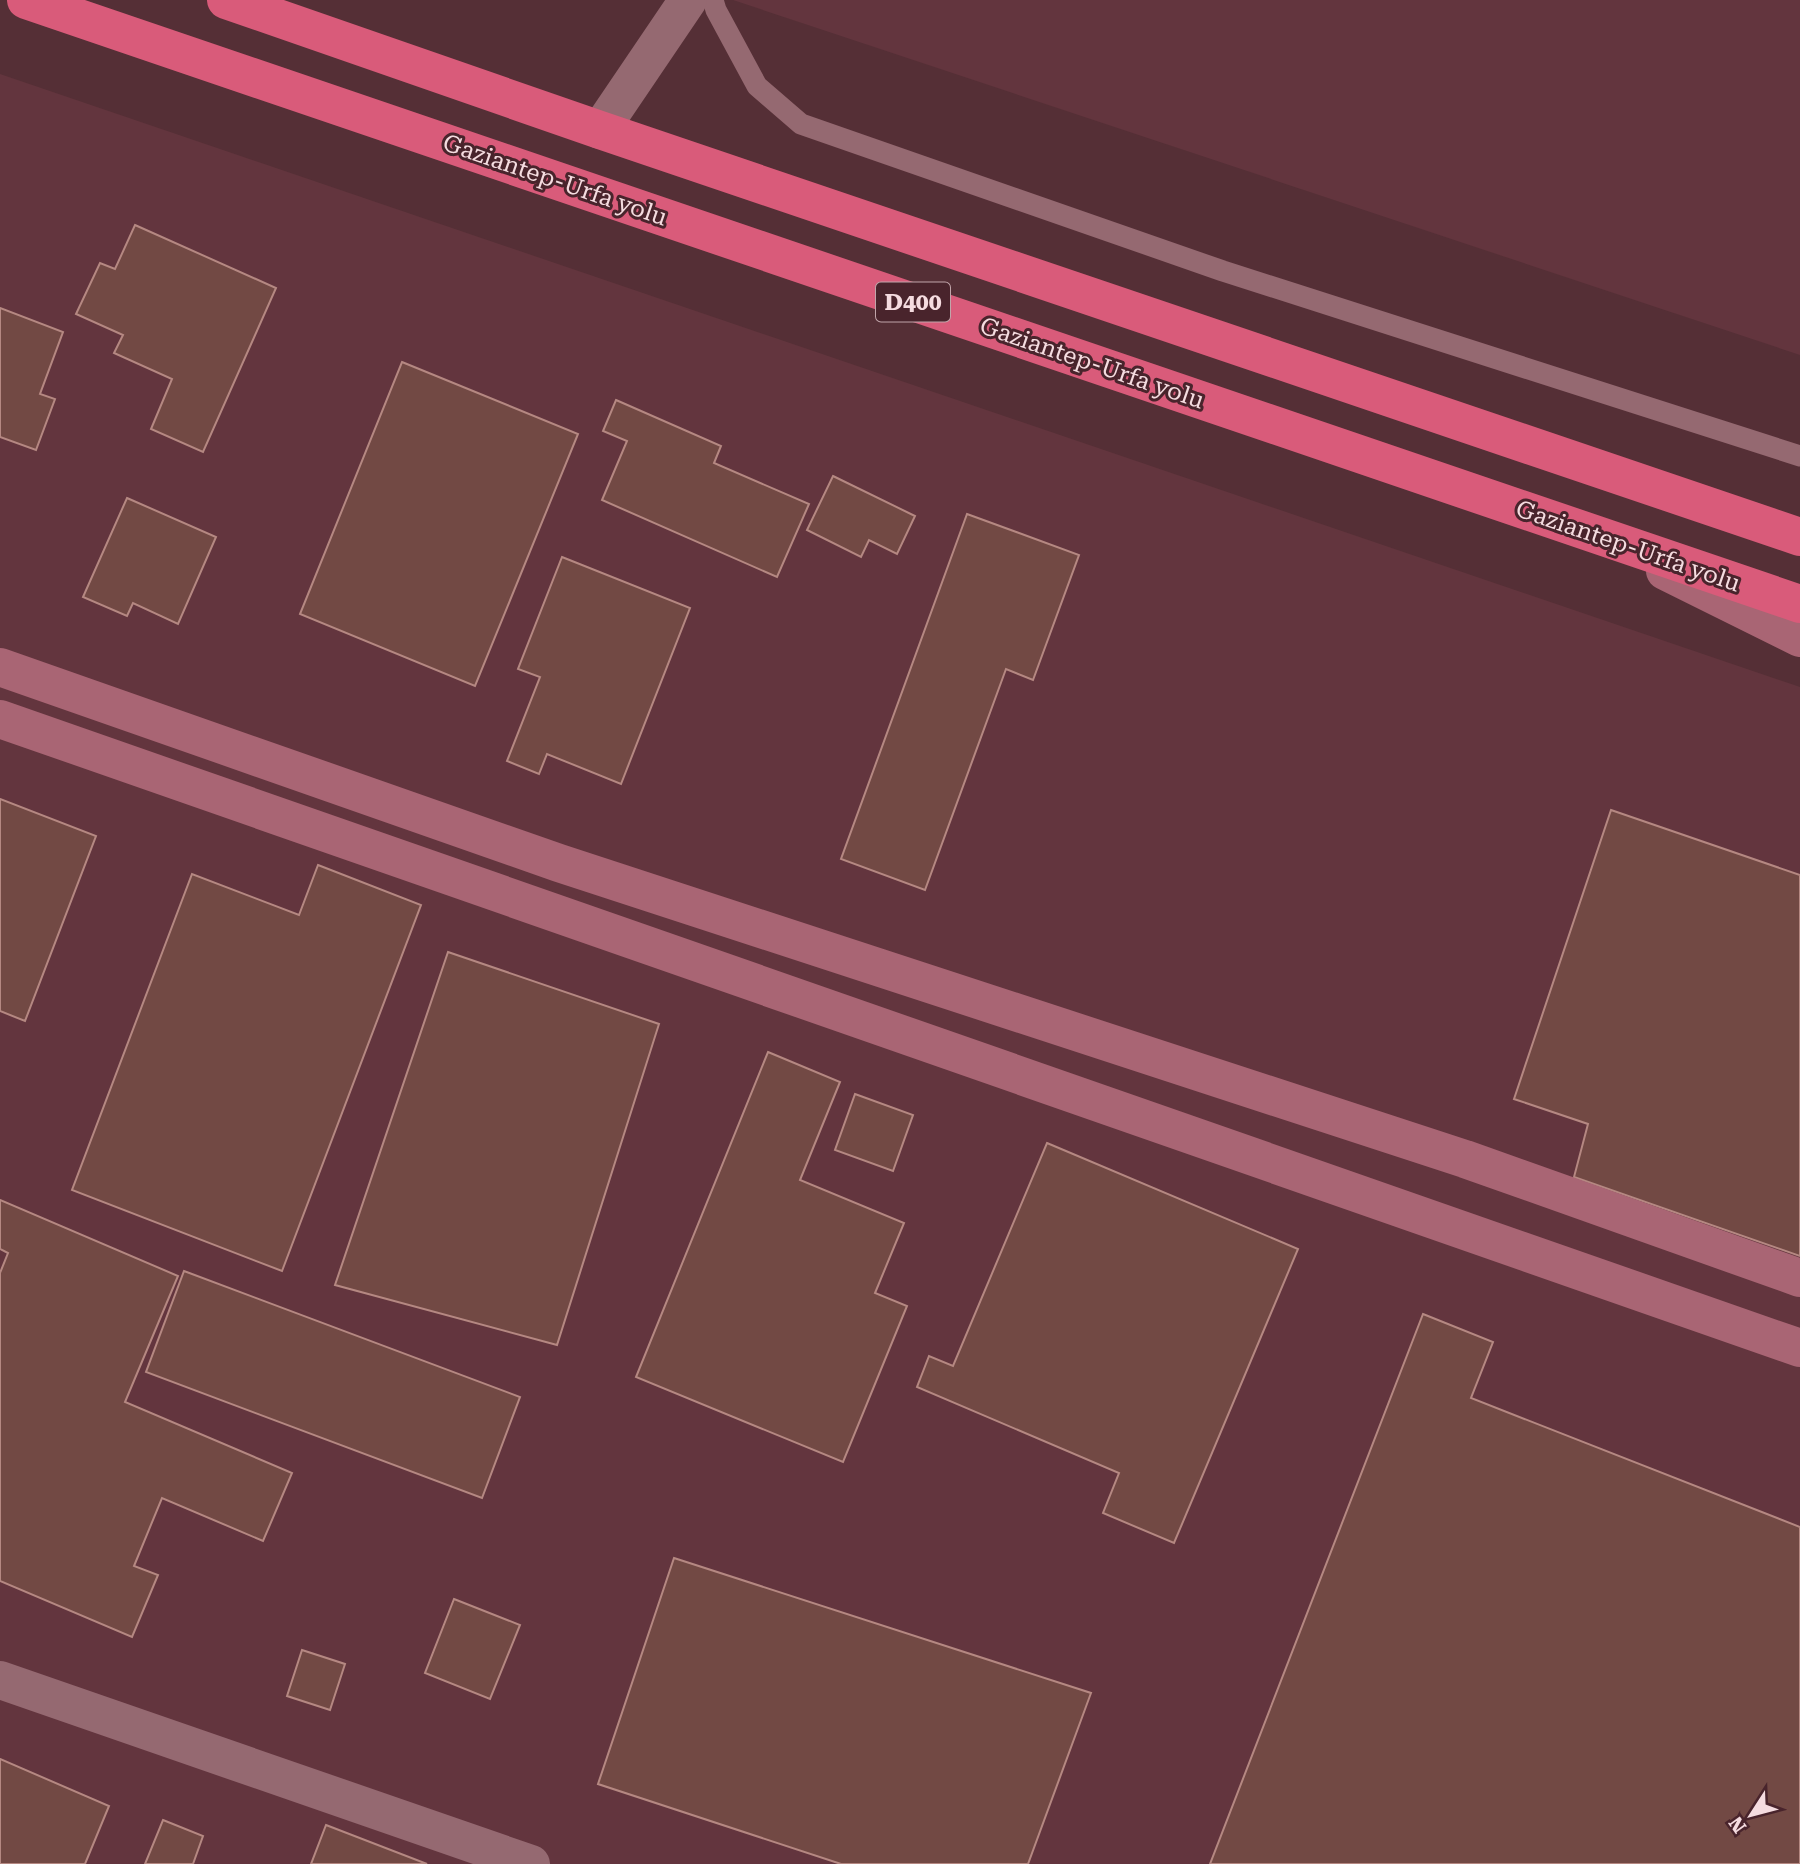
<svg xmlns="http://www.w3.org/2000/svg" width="1800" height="1864" viewBox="0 0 1800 1864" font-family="'Roboto Serif',serif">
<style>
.built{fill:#63353e}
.building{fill:#724944;stroke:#b58882;stroke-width:2}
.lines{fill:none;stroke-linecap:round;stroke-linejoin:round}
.lane{stroke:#956971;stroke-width:21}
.street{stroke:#956971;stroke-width:38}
.secondary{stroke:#a96574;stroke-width:38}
.highway{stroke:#d95b7a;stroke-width:38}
.labels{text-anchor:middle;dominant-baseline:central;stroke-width:6;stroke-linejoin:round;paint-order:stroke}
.shield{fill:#49242c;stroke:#c1a5aa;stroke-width:2}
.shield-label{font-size:23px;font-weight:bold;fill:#f5dce0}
.street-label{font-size:24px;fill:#f5dce0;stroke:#49242c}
</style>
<rect width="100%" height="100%" fill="#552f36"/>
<!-- built -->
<g class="built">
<polygon points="733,0 1800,0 1800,355"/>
<polygon points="0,74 1800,687 1800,1864 0,1864"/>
</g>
<!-- building -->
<g class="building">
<polygon points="135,225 276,288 203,452 151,429 172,379 114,353 123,335 76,314 100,263 115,269"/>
<polygon points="0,308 63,332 40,394 55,399 36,450 0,437"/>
<polygon points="402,362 578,434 475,686 300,614"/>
<polygon points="616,400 721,446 714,463 809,504 777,577 602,500 627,441 603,431"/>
<polygon points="833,476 915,516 897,554 869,540 861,557 807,530"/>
<polygon points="127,498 216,537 178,624 133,603 127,616 83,597"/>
<polygon points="967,514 1079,555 1033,680 1006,669 925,890 841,859"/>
<polygon points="562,557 690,608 621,784 547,754 539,774 507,761 540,677 518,669"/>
<polygon points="0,799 96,836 25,1021 0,1011"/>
<polygon points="1611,810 1800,875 1800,1256 1574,1177 1588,1124 1514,1099"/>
<polygon points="318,865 421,905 282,1271 72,1190 192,874 299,915"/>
<polygon points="448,952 659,1024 557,1345 335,1285"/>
<polygon points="768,1052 840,1082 800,1180 904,1223 875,1293 907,1306 843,1462 636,1377"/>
<polygon points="855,1094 913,1115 893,1171 835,1150"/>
<polygon points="1047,1143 1298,1249 1174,1543 1103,1513 1119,1473 917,1387 929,1356 953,1366"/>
<polygon points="0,1200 178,1276 125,1402 292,1473 263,1541 162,1498 134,1566 158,1575 132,1637 0,1581 0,1273 8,1253 0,1249"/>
<polygon points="184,1271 520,1397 482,1498 146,1372"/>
<polygon points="1423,1314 1493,1342 1471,1398 1800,1527 1800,1864 1210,1864"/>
<polygon points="674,1558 1091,1693 1028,1864 841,1864 598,1784"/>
<polygon points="454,1599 520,1625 490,1699 425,1673"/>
<polygon points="302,1650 345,1664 330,1710 287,1696"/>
<polygon points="0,1759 109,1806 85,1864 0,1864"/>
<polygon points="163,1820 203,1836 193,1864 145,1864"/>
<polygon points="326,1825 427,1864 311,1864"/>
</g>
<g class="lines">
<!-- lane -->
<polyline class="lane" points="713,0 716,10 757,86 801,124 1223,271 1800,456"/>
<!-- street -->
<g class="street">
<polyline points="600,130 688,0"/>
<polyline points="0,1680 531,1864"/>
</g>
<!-- secondary -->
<g class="secondary">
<polyline points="1665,571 1800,638"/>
<polyline points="0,667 559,863 1465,1159 1800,1278"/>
<polyline points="0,719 1800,1348"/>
</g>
<!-- highway -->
<g class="highway">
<polyline points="26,0 1800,604"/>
<polyline points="226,0 600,130 1800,537"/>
</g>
</g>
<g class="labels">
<!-- shield labels -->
<rect class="shield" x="876" y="282.5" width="74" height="39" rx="5"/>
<g class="shield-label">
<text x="913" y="302">D400</text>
</g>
<!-- street labels -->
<g class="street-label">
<text transform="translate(555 180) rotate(19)">Gaziantep-Urfa yolu</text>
<text transform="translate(1092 363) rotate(19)">Gaziantep-Urfa yolu</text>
<text transform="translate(1628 546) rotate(19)">Gaziantep-Urfa yolu</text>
</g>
</g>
<!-- north arrow -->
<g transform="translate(1751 1815) rotate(234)" stroke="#49242c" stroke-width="5" paint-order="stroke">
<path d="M0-5L12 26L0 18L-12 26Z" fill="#f5dce0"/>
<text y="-10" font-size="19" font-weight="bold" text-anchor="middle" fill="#f5dce0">N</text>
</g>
</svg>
